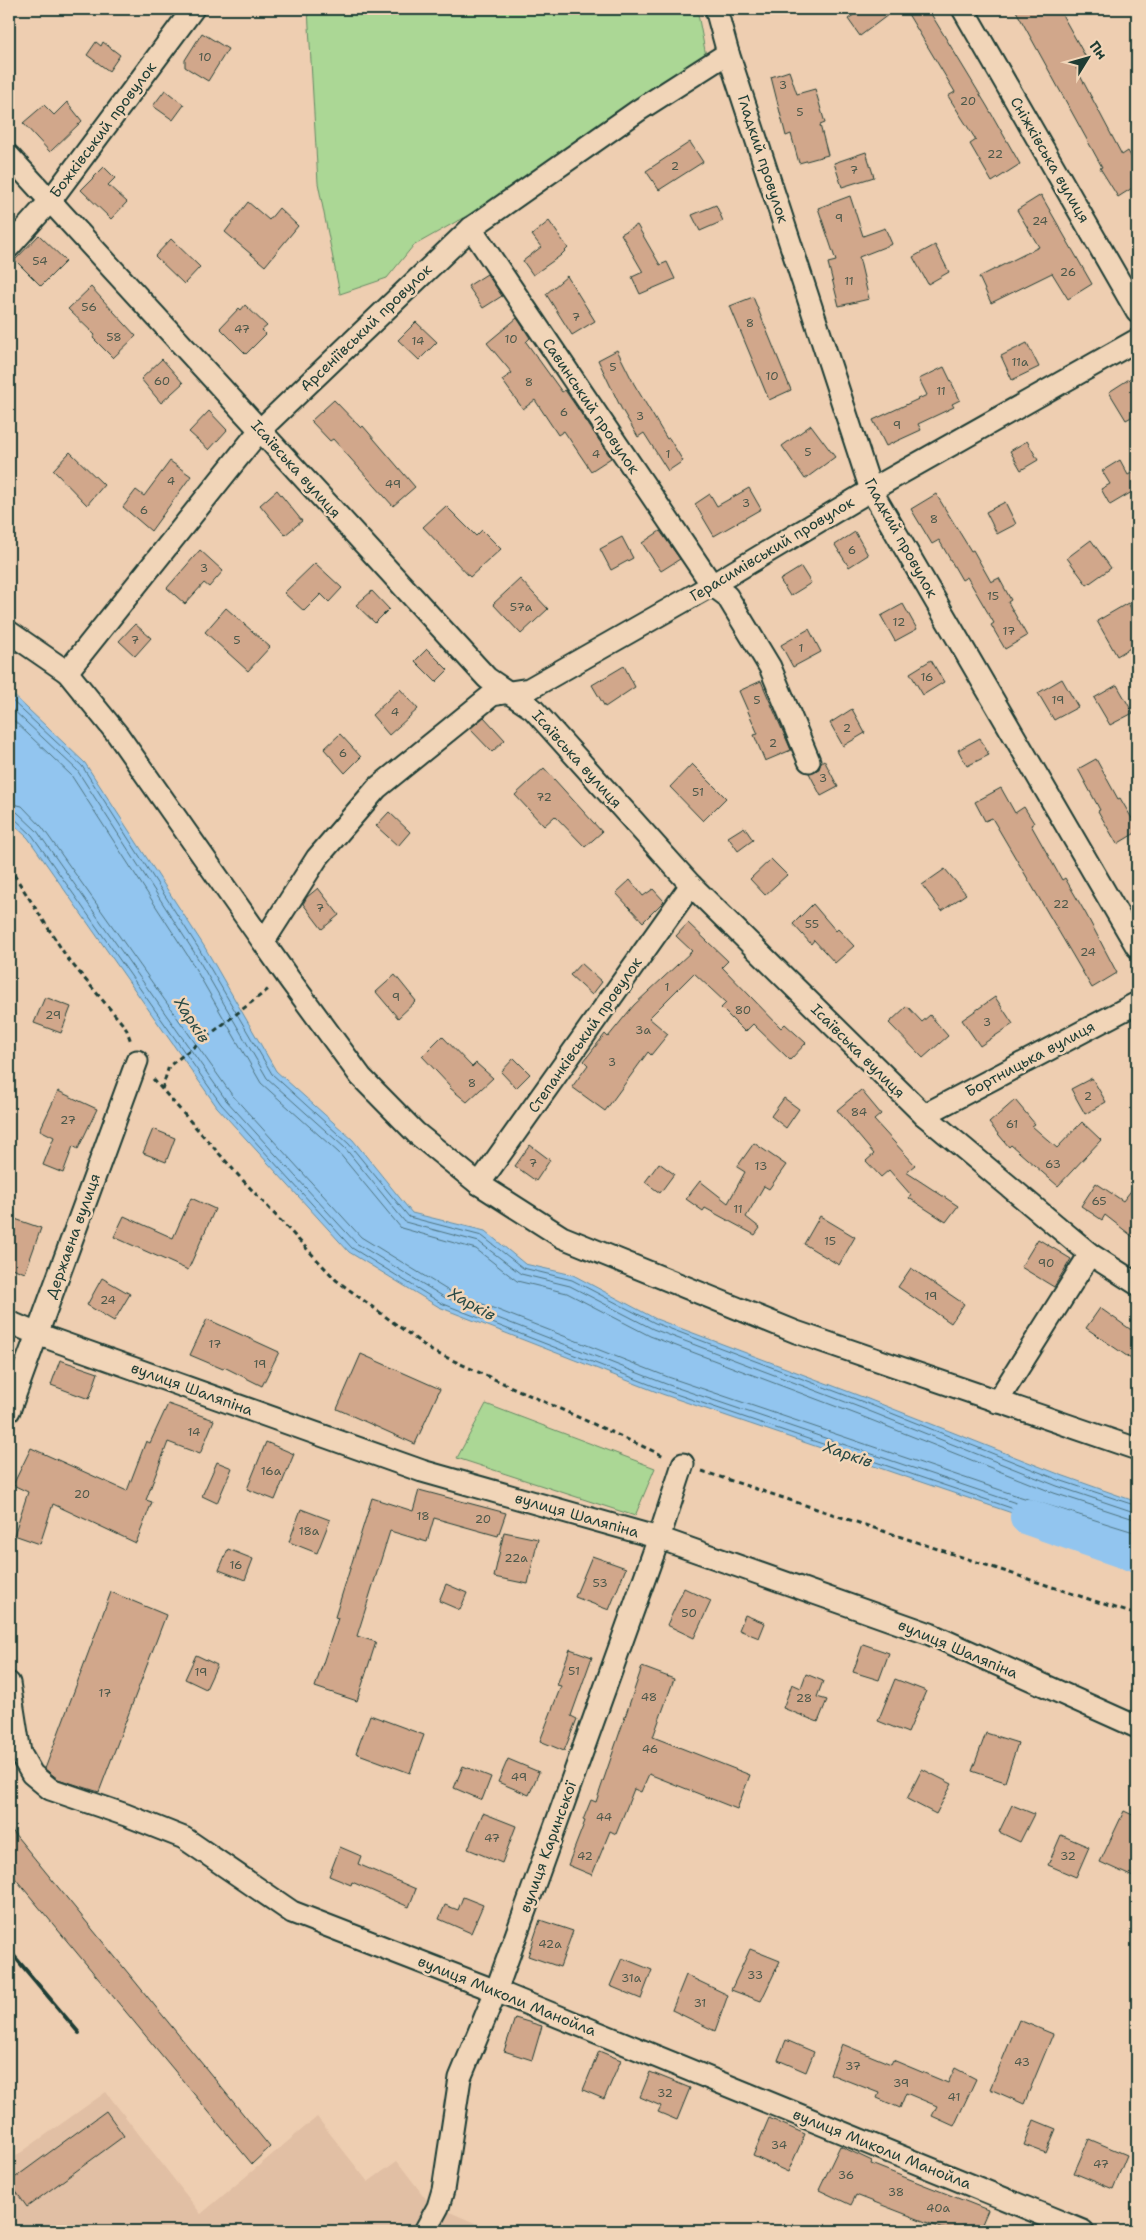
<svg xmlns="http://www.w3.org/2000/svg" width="1146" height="2240" viewBox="0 0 1146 2240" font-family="'Shantell Sans',sans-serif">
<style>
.built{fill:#e1bfa4}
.green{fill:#abd795;stroke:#658a64}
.water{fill:#92c5ef;stroke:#648fa4}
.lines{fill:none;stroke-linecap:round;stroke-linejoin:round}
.shore{stroke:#4d737f;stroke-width:1}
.river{stroke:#92c5ef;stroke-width:36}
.building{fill:#d1a78b;stroke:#1f3d34}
.minor-casing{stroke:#1f3d34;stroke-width:25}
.path{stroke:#1f3d34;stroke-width:3;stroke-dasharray:5 4;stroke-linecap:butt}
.minor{stroke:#f1d5b8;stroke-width:21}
.rail{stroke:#1f3d34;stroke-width:4}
.labels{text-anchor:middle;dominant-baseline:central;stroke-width:5;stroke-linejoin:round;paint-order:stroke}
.number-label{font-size:12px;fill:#4c584a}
.street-label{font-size:15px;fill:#1f3d34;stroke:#f1d5b8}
.water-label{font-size:16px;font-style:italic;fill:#2a4b47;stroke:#f1d5b8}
</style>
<rect width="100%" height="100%" fill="#eeceb1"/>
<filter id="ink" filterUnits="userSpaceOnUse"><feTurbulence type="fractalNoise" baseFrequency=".02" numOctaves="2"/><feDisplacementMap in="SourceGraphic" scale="10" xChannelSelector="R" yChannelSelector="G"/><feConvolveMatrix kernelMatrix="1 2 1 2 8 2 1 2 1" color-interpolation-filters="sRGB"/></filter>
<g filter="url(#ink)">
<!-- built -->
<polygon class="built" points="106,2092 201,2214 317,2117 368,2182 397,2161 429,2203 493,2231 9,2231 9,2161"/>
<!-- green -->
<g class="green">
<polygon points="308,9 697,9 706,56 539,175 413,246 387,278 340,294 318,183"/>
<polygon points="486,1404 655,1468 635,1516 457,1458"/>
</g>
<!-- water -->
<polygon class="water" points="9,691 85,763 204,946 276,1071 353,1140 412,1213 485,1231 525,1264 573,1275 656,1319 868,1399 1061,1475 1137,1502 1137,1552 1012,1513 662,1394 439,1307 349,1252 217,1107 28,838 9,820"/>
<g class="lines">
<!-- shore -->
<g class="shore">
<polyline points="9,698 82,766 199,949 272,1074 349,1144 409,1217 482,1236 523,1268 572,1280 655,1323 866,1403 1059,1480 1137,1506"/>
<polyline points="9,706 77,770 194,952 267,1078 345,1148 405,1222 479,1242 521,1274 570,1286 653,1329 864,1409 1057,1486 1137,1513"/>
<polyline points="9,716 71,775 188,956 261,1083 339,1153 401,1228 476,1249 517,1281 567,1293 650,1336 861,1416 1054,1493 1137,1520"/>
<polyline points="9,803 22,806 42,827 232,1095 361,1237 447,1290 668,1377 1018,1496 1137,1533"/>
<polyline points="9,810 17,812 37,831 226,1100 356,1243 444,1297 666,1384 1016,1503 1137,1541"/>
<polyline points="9,816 14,818 32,835 221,1104 352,1248 441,1303 664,1390 1014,1509 1137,1547"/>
</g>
<!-- river -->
<polyline class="river" points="1028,1517 1137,1555"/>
</g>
<!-- building -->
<g class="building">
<polygon points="862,9 896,9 860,36 848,19"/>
<polygon points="905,9 928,9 987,106 1020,164 992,182 970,144 976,140 948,96 955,92"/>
<polygon points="1015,9 1059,9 1088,61 1076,68 1122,155 1128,151 1137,167 1137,185 1118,197 1100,168 1102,167"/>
<polygon points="202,33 228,49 208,81 185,67 185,60"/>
<polygon points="96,42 101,46 103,42 120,55 109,71 87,55"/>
<polygon points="789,71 797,94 815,89 825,123 820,125 828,155 799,163 791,134 786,136 771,77"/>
<polygon points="165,90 184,105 173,120 153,106"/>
<polygon points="67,102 82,121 50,152 23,123 44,105 54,115"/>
<polygon points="690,142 703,162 659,190 646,171"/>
<polygon points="866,152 874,177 842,187 834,163"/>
<polygon points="104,167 115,178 108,185 127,202 111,219 81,190"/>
<polygon points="1041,195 1092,284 1068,299 1052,273 991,303 979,277 1039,247 1017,210"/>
<polygon points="850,196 863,236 885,228 892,244 859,257 869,299 839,306 828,263 836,261 818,208"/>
<polygon points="248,202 269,220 279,208 298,226 265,266 225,232"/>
<polygon points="716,205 723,221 700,231 692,215"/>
<polygon points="549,221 568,248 560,256 533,275 523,261 541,247 532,235"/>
<polygon points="637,225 660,265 667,262 675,279 640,294 632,277 643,272 621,234"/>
<polygon points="39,235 66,261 41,286 15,260"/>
<polygon points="171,239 200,267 184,284 155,256"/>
<polygon points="935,245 949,272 928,284 913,257"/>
<polygon points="487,274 502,296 483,308 468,286"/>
<polygon points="567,276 595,321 572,335 546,294"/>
<polygon points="91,287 136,336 113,358 93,338 95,335 68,309"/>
<polygon points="753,297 791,390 769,400 730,306"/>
<polygon points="245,305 267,326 262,330 266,334 246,354 220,328 239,308 241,310"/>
<polygon points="517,318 530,338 526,342 562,392 565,390 611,458 591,471 564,431 558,435 535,400 523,409 502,380 512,373 487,343"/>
<polygon points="416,322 437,342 419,360 398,340"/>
<polygon points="1027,343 1039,367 1012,380 1001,356"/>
<polygon points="617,350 634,384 667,439 669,438 683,461 668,471 644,433 638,437 621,408 598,360"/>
<polygon points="162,359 183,383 161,403 141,379"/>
<polygon points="944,367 960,400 952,404 954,407 918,424 921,430 886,446 873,420 927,395 919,379"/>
<polygon points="1137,374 1137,414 1126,420 1109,392"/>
<polygon points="334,400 361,428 363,426 415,487 393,506 333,439 330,441 311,421"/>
<polygon points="209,411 227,430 209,450 189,432"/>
<polygon points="811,425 835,457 805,479 782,446"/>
<polygon points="1027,441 1038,460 1021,470 1010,451"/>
<polygon points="70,452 104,485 87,505 53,470"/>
<polygon points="1120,460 1128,475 1137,470 1137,489 1110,505 1101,489 1110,484 1102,471"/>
<polygon points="170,461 191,476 151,531 123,507 136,490 144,496"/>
<polygon points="749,488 761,509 714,536 695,504 710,494 717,506"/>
<polygon points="277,490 302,521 285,535 260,505"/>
<polygon points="936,494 971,551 973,550 991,582 999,578 1011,600 1008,602 1027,636 1005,649 991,625 994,623 967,577 962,580 939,540 932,544 911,509"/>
<polygon points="1005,502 1016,524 997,534 986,512"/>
<polygon points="446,506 476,536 482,530 501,549 470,577 423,527"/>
<polygon points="660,531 680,559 661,571 642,543"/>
<polygon points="855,532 868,555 849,567 835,545"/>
<polygon points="622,537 633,558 611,570 600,549"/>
<polygon points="1091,540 1111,568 1087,585 1067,558"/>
<polygon points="200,550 223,571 209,587 204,583 185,604 167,588"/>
<polygon points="315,563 342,588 329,602 321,594 304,611 284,593"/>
<polygon points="801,567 811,583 790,596 780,580"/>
<polygon points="520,579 548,609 521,634 493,604"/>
<polygon points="372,591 389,609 375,623 356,605"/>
<polygon points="1128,603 1137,619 1137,644 1117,656 1097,621"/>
<polygon points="903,604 917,629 895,641 881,616"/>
<polygon points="226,608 270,647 248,671 205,632"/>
<polygon points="135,624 151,638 135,656 119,641"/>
<polygon points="809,629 821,652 793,667 781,645"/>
<polygon points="427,649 448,670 436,682 415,661"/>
<polygon points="931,660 944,682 923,695 910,673"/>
<polygon points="624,666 635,687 605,707 592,685"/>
<polygon points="1062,679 1078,707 1054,720 1038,693"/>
<polygon points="761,681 791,750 765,761 754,735 758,734 739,691"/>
<polygon points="1117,685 1133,713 1110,725 1094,698"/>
<polygon points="400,689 418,709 389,735 372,715"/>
<polygon points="852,709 865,733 843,746 830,723"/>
<polygon points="484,717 505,740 492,752 470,729"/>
<polygon points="340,734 361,757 345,773 324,749"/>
<polygon points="980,738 989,755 967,766 958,750"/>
<polygon points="1096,759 1118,799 1120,798 1137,827 1137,832 1117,844 1098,811 1100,810 1078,769"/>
<polygon points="824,760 838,787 821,796 809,773 819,769 821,762"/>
<polygon points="692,764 726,798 703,821 670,787"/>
<polygon points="544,768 602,832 585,847 555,816 544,826 515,795"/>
<polygon points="1001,788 1015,813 1024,807 1034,823 1031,825 1062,880 1065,878 1086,914 1117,973 1092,988 992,818 985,821 975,802"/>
<polygon points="389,812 410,832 398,846 376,826"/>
<polygon points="744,827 753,840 738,851 728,837"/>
<polygon points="771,859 787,875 765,895 750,879"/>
<polygon points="945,869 966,894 942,911 922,885"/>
<polygon points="630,880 643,896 653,889 664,901 643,922 616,893"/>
<polygon points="318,888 339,915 322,929 303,904 307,897"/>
<polygon points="813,904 836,931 838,929 854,946 835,963 814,940 811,944 793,924"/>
<polygon points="688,923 728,961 722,967 781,1028 785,1024 806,1043 790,1060 753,1024 745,1032 721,1008 726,1003 694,973 649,1018 668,1034 651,1055 648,1052 605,1111 572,1087 588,1065 584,1061 605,1034 608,1037 634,1005 692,951 676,936"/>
<polygon points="581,963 602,982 592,995 570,975"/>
<polygon points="395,975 416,1001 398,1018 376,992"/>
<polygon points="45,997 71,1007 61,1033 34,1023"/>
<polygon points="995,997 1013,1024 980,1046 962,1020"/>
<polygon points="907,1006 922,1022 930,1015 948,1036 923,1058 889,1023"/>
<polygon points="442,1036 472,1067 476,1063 493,1078 467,1102 450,1088 451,1087 422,1056"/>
<polygon points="514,1058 530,1074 516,1088 501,1072"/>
<polygon points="1092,1078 1106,1102 1085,1114 1071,1089"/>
<polygon points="861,1090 881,1114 874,1120 915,1165 906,1172 958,1206 946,1222 909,1198 911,1195 889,1170 881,1177 866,1161 874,1154 837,1110"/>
<polygon points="58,1091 97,1109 78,1149 73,1146 63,1173 43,1165 54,1137 40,1130"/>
<polygon points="784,1098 799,1109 786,1128 771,1116"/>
<polygon points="1015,1100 1035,1124 1032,1126 1057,1148 1082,1122 1101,1140 1058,1186 1011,1145 1009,1147 989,1123"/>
<polygon points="153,1129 175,1138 166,1162 143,1153"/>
<polygon points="754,1143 786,1165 769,1189 764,1186 746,1217 760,1228 755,1235 705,1208 703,1211 686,1199 700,1181 728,1203 745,1172 737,1167"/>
<polygon points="530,1145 550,1160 536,1181 515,1166"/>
<polygon points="659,1163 674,1174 660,1193 645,1182"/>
<polygon points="1096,1183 1123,1201 1137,1183 1137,1240 1105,1215 1102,1220 1081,1206"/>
<polygon points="191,1198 215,1209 188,1270 114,1237 124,1216 173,1238"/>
<polygon points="820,1216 855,1237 839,1265 804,1244"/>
<polygon points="15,1219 41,1228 25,1273 9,1267 9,1237"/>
<polygon points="1038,1239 1071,1259 1054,1287 1021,1267"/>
<polygon points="911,1268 964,1304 951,1323 898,1287"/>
<polygon points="102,1278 130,1294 114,1321 87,1305"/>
<polygon points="1100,1308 1137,1334 1137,1363 1086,1328"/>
<polygon points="207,1319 279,1352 262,1386 224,1367 223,1369 190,1355"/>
<polygon points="361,1354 440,1389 415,1444 337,1409"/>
<polygon points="60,1360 98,1373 89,1399 51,1385"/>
<polygon points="168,1404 214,1420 200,1454 168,1442 146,1500 152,1502 136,1543 53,1504 40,1544 14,1535 28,1492 13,1485 31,1448 127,1491 146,1441 150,1443"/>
<polygon points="266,1442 294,1454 275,1500 247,1489"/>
<polygon points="217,1462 232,1468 217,1503 202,1496"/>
<polygon points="419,1490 506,1513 498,1536 434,1518 427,1542 390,1531 357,1636 376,1642 357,1701 315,1687 338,1618 335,1617 372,1498 413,1511"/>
<polygon points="301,1509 330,1520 317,1553 289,1542"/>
<polygon points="504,1532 538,1539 528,1584 494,1577"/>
<polygon points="228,1549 253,1559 245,1580 219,1570"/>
<polygon points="592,1556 626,1568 609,1610 575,1597"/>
<polygon points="446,1584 467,1593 460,1610 439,1601"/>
<polygon points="684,1588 711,1601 694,1638 667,1625"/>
<polygon points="111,1592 166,1615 99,1792 58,1779 45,1769"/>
<polygon points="745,1615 765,1623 759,1638 739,1630"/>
<polygon points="863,1644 889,1653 879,1680 853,1672"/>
<polygon points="570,1649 592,1657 571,1716 577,1719 564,1751 540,1741 561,1686 557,1685"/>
<polygon points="196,1655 217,1665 206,1689 185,1679"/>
<polygon points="642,1667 674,1679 653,1737 750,1775 737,1809 649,1774 641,1792 634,1789 616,1834 610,1831 592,1875 568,1865 585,1821 583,1820 591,1800 596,1802"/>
<polygon points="806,1674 823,1681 817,1697 827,1700 818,1722 783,1708 792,1684 801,1688"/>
<polygon points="895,1679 926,1691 908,1733 878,1721"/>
<polygon points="370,1715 424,1735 410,1773 356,1753"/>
<polygon points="986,1733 1018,1743 1005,1782 972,1771"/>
<polygon points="508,1759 539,1772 529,1795 498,1782"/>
<polygon points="463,1766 491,1777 482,1800 454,1788"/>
<polygon points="922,1769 952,1784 936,1814 907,1799"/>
<polygon points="1012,1805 1034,1814 1020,1842 999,1832"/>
<polygon points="1124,1811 1137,1817 1137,1868 1133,1877 1100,1862"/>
<polygon points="483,1813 516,1826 502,1863 468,1849"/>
<polygon points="9,1827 270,2147 252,2164 9,1871"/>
<polygon points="1061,1835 1089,1847 1076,1877 1048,1865"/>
<polygon points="340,1847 361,1856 358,1864 416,1889 409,1907 352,1882 351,1885 329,1876"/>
<polygon points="463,1897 483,1905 471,1933 439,1919 445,1905 458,1910"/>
<polygon points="540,1920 573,1931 560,1967 528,1956"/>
<polygon points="750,1949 780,1961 761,2001 731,1990"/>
<polygon points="622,1958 652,1970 641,1999 610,1986"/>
<polygon points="686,1975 728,1995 715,2031 672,2010"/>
<polygon points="515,2018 542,2026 532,2060 504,2051"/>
<polygon points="1019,2020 1053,2034 1024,2104 990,2089"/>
<polygon points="786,2040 814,2052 806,2072 778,2060"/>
<polygon points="842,2044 891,2064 893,2060 948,2083 955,2068 976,2079 954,2126 932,2116 937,2106 906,2093 900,2108 877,2098 879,2093 830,2074"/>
<polygon points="599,2051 621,2060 604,2099 583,2090"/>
<polygon points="650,2072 690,2088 677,2120 658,2112 661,2106 640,2097"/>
<polygon points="106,2111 124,2136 27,2207 9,2182"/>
<polygon points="769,2118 805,2134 788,2172 753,2156"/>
<polygon points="1034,2120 1056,2129 1046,2153 1024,2145"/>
<polygon points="1089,2139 1127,2155 1113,2189 1074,2173"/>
<polygon points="840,2146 872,2161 871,2164 988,2210 979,2231 949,2231 856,2195 851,2205 819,2190"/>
</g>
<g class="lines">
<!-- minor casing -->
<g class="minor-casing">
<g id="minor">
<polyline points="716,9 728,53 871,490 1137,947"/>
<polyline points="963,9 1137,312"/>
<polyline points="9,156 487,678 533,709 691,885 924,1115 1090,1254 1137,1284"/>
<polyline points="471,228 712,585 727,596 770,667 809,761"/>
<polyline points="9,247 50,201 193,9"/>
<polyline points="9,632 67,672 118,735 287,976 361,1077 416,1133 479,1184 562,1237 796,1332 1137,1449"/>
<polyline points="67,672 260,430 471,228 639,110 728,53"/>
<polyline points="264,941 317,858 377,788 492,695 529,689 712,585 871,490 1137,340"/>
<polyline points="924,1115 1137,1003"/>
<polyline points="479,1184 691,885"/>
<polyline points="9,1322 37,1334 422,1471 659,1538 930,1634 1137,1727"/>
<polyline points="997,1402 1090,1254"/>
<polyline points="9,1411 137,1061"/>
<polyline points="9,1683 20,1753 32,1774 50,1789 126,1815 184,1838 292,1912 496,1991 1083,2231"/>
<polyline points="425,2231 438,2207 443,2190 460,2078 496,1991 659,1538 683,1464"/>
</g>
</g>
<!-- path -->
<g class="path">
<polyline points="9,867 68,959 126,1028 131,1042"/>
<polyline points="153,1079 238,1175 336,1280 432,1351 664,1456"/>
<polyline points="162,1089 169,1066 270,988"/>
<polyline points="702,1471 1137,1615"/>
</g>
<!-- minor -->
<use href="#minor" class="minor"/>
<!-- rail -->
<polyline class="rail" points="9,1950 79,2033"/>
</g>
</g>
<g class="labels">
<!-- number labels -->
<g class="number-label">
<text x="205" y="57">10</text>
<text x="783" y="85">3</text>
<text x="968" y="101">20</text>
<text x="800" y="112">5</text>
<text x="995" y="154">22</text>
<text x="675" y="166">2</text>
<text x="854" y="170">7</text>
<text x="839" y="218">9</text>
<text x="1040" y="221">24</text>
<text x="40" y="261">54</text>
<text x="1068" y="272">26</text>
<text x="849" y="281">11</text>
<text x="89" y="307">56</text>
<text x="576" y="317">7</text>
<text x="750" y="323">8</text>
<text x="242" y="329">47</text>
<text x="114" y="337">58</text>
<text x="511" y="339">10</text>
<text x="418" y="341">14</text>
<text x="1020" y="362">11а</text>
<text x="613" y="367">5</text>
<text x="772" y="376">10</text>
<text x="162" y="381">60</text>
<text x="529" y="382">8</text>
<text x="941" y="391">11</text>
<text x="564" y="412">6</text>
<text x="640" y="416">3</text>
<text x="897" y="425">9</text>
<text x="808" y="452">5</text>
<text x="596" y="454">4</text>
<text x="668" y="454">1</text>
<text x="171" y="481">4</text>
<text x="393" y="484">49</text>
<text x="746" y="503">3</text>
<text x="144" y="510">6</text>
<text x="934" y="519">8</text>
<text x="852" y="550">6</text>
<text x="204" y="568">3</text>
<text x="993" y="596">15</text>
<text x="521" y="607">57а</text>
<text x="899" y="622">12</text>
<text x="1009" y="631">17</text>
<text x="135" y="640">7</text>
<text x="237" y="640">5</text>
<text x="801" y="648">1</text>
<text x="927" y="677">16</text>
<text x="757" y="700">5</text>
<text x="1058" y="700">19</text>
<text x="395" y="712">4</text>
<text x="847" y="728">2</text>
<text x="773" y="743">2</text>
<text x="343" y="753">6</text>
<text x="823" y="778">3</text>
<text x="698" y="792">51</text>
<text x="544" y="797">72</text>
<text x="1061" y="904">22</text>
<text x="320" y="908">7</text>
<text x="812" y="924">55</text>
<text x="1088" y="952">24</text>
<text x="667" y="987">1</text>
<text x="396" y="997">9</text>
<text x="743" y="1010">80</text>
<text x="53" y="1015">29</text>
<text x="987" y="1022">3</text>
<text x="643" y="1030">3а</text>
<text x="612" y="1062">3</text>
<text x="472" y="1083">8</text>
<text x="1088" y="1096">2</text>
<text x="859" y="1112">84</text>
<text x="68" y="1120">27</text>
<text x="1012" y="1124">61</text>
<text x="533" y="1163">7</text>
<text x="1053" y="1164">63</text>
<text x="761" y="1166">13</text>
<text x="1099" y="1201">65</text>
<text x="738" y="1209">11</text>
<text x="830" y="1241">15</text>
<text x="1046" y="1263">90</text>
<text x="931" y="1296">19</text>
<text x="108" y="1300">24</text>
<text x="215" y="1344">17</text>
<text x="260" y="1364">19</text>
<text x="194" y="1432">14</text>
<text x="271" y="1471">16а</text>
<text x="82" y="1494">20</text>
<text x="423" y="1516">18</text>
<text x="483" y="1519">20</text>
<text x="309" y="1531">18а</text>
<text x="516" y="1558">22а</text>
<text x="236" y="1565">16</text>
<text x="600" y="1583">53</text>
<text x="689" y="1613">50</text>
<text x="574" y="1671">51</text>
<text x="201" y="1672">19</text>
<text x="105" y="1693">17</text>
<text x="649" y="1697">48</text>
<text x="804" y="1698">28</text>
<text x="650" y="1749">46</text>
<text x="519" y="1777">49</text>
<text x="604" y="1817">44</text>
<text x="492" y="1838">47</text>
<text x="585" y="1856">42</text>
<text x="1068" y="1856">32</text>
<text x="550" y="1944">42а</text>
<text x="755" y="1975">33</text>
<text x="631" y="1978">31а</text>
<text x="700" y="2003">31</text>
<text x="1022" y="2062">43</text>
<text x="853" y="2066">37</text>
<text x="901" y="2083">39</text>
<text x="665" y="2093">32</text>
<text x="954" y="2097">41</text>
<text x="779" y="2145">34</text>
<text x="1101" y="2164">47</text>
<text x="846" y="2175">36</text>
<text x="896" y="2192">38</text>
<text x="938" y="2208">40а</text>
</g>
<!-- street labels -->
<g class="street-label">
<text transform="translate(103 130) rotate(-53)">Божківський провулок</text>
<text transform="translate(763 159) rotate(72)">Гладкий провулок</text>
<text transform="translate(1050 160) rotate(60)">Сніжківська вулиця</text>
<text transform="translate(366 328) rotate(-44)">Арсеніївський провулок</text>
<text transform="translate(591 406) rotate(56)">Савинський провулок</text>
<text transform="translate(296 469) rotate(48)">Ісаївська вулиця</text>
<text transform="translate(901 538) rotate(61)">Гладкий провулок</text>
<text transform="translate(772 549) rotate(-31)">Герасимівський провулок</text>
<text transform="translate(577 759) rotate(48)">Ісаївська вулиця</text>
<text transform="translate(585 1035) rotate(-55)">Степанківський провулок</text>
<text transform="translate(858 1051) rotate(45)">Ісаївська вулиця</text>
<text transform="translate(1030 1059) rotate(-28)">Бортницька вулиця</text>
<text transform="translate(73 1236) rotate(-70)">Державна вулиця</text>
<text transform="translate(192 1389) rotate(20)">вулиця Шаляпіна</text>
<text transform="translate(577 1515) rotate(16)">вулиця Шаляпіна</text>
<text transform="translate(958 1649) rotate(23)">вулиця Шаляпіна</text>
<text transform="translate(548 1847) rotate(-70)">вулиця Каринської</text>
<text transform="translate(507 1996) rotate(22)">вулиця Миколи Манойла</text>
<text transform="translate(882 2149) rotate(22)">вулиця Миколи Манойла</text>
</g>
<!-- water labels -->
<g class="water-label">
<text transform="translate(192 1020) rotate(57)">Харків</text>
<text transform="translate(472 1304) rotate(29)">Харків</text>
<text transform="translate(848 1454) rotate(19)">Харків</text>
</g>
</g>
<!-- margin -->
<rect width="1146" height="2240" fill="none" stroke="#f1d5b8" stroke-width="30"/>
<rect x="15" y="15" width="1116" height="2210" fill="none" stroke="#1f3d34" stroke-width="2" filter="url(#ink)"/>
<!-- north arrow -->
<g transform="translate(1088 58) rotate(53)" stroke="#f1d5b8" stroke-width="4" paint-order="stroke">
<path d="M0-4L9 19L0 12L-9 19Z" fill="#1f3d34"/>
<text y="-8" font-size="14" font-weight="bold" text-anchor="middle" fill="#1f3d34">Пн</text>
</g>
</svg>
